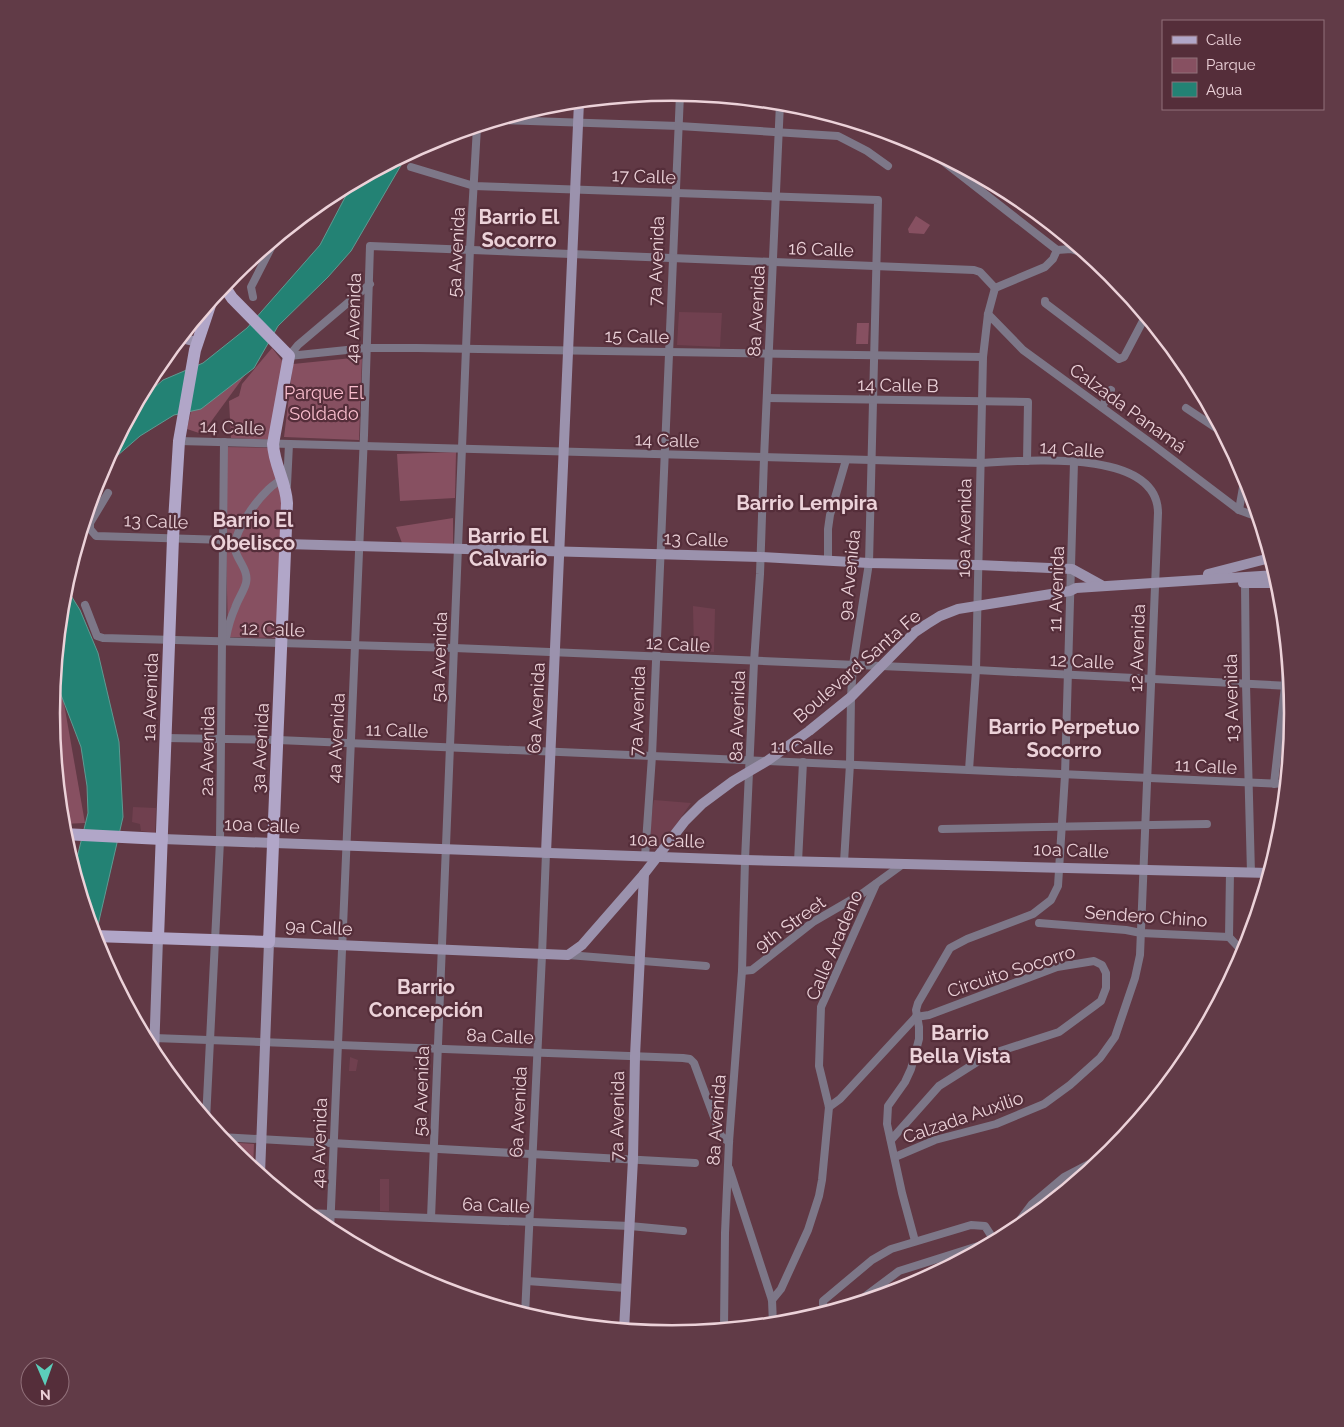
<svg xmlns="http://www.w3.org/2000/svg" width="1344" height="1427" viewBox="0 0 1344 1427" font-family="Raleway,sans-serif">
<style>
.built{fill:#70404f}
.green{fill:#875061}
.water{fill:#238274;stroke:#5f9a92}
.lines{fill:none;stroke-linecap:round;stroke-linejoin:round}
.street{stroke:#7d7788;stroke-width:8}
.secondary{stroke:#9b92ad;stroke-width:10}
.primary{stroke:#b1a6c8;stroke-width:12}
.labels{text-anchor:middle;dominant-baseline:central;stroke-width:4.5;stroke-linejoin:round;paint-order:stroke}
.street-label{font-size:18px;fill:#ecd2d9;stroke:#552e3a}
.park-label{font-size:18px;fill:#fabece;stroke:#552e3a}
.quarter-label{font-size:20px;font-weight:bold;fill:#ecd2d9;stroke:#552e3a}
.rim{fill:none;stroke:#ecd2d9;stroke-width:2.5}
</style>
<rect width="100%" height="100%" fill="#613945"/>
<!-- built -->
<g class="built">
<polygon points="679,312 722,313 720,347 677,345"/>
<polygon points="693,606 715,609 714,652 694,651"/>
<polygon points="654,800 691,803 659,849 651,849 651,819"/>
<polygon points="133,807 156,808 155,833 141,831 140,824 132,822"/>
<polygon points="350,1057 358,1060 356,1071 349,1071"/>
<rect x="380" y="1179" width="9" height="32"/>
</g>
<!-- green -->
<g class="green">
<polygon points="916,216 930,225 924,234 909,233 908,229"/>
<polygon points="857,323 869,323 868,344 856,344"/>
<polygon points="272,348 283,362 271,440 231,438 229,401 239,396 242,384"/>
<polygon points="264,349 202,434 187,429 194,398 253,350"/>
<polygon points="362,357 359,440 284,437 293,364"/>
<polygon points="224,447 277,448 285,544 277,638 228,637"/>
<polygon points="456,452 455,498 400,501 397,454"/>
<polygon points="453,518 453,545 402,543 396,527"/>
<polygon points="56,668 59,675 85,823 62,824 51,714"/>
<polygon points="225,1142 254,1144 253,1169 233,1152"/>
</g>
<!-- water -->
<g class="water">
<polygon points="407,155 351,251 328,277 278,326 254,368 201,409 174,415 140,436 102,469 138,402 163,380 203,363 247,328 320,245 352,184"/>
<polygon points="65,586 80,610 98,653 119,742 123,817 95,938 74,870 88,813 87,786 81,747 55,679"/>
</g>
<g class="lines">
<!-- street -->
<g class="street">
<polyline points="499,120 679,126 838,136 867,151 888,166"/>
<polyline points="930,151 1057,250 1071,249 1086,254"/>
<polyline points="411,167 474,186 878,200 869,563 853,665 851,697 850,764 844,862"/>
<polyline points="995,288 1045,267 1053,259 1057,250"/>
<polyline points="253,297 251,287 275,240"/>
<polyline points="1045,301 1045,303 1119,359 1124,357 1145,317"/>
<polyline points="988,314 1023,350 1152,444 1239,510 1258,517"/>
<polyline points="289,356 366,348 417,348 983,357"/>
<polyline points="289,356 298,345 370,284"/>
<polyline points="767,398 1028,402 1027,461"/>
<polyline points="1102,407 1111,390"/>
<polyline points="1186,408 1222,432"/>
<path d="M 179,441 L 981,463 C 1023,461 1158,447 1158,513 L 1140,955 L 1135,978 L 1115,1037 L 1100,1058 L 1070,1085 L 1044,1104 L 996,1124 L 935,1140 L 895,1157"/>
<polyline points="287,485 289,444"/>
<polyline points="108,493 90,523 90,529 96,536 226,540"/>
<polyline points="1239,510 1245,476"/>
<polyline points="828,561 828,529 830,515 846,460"/>
<polyline points="1245,583 1246,684 1251,873"/>
<polyline points="85,605 97,636 103,638 454,648 976,670 1290,686"/>
<path d="M 226,638 C 228,627 231,617 235,608 C 238,599 244,591 246,583 C 249,571 238,561 235,550 C 231,532 266,484 284,479"/>
<polyline points="166,738 278,740 652,756 1286,784"/>
<polyline points="969,770 976,670 983,357 988,314 995,288"/>
<polyline points="1274,784 1285,686 1286,649"/>
<polyline points="942,829 1207,824"/>
<polyline points="645,857 652,756 680,94"/>
<polyline points="798,862 803,762"/>
<polyline points="1039,923 1126,930 1141,933 1229,937 1244,953"/>
<polyline points="1229,937 1230,872"/>
<polyline points="568,955 706,966"/>
<polyline points="742,971 752,970 813,922 863,893 903,864"/>
<polyline points="154,1038 683,1058 690,1059 694,1063 721,1136 729,1142"/>
<polyline points="829,1107 840,1099 916,1017"/>
<polyline points="206,1120 220,841 224,442"/>
<polyline points="220,1137 695,1163"/>
<polyline points="891,1140 939,1086 988,1055 1059,1032 1093,1007 1101,1001 1106,988 1106,973 1102,965 1094,961 1057,967 929,1015 916,1017"/>
<polyline points="729,1168 772,1300 773,1324"/>
<polyline points="306,1213 630,1226 683,1231"/>
<polyline points="431,1218 470,249 477,127"/>
<polyline points="330,1231 364,435 370,246 974,270 980,272 995,288"/>
<polyline points="1010,1233 1032,1204 1064,1177 1110,1153"/>
<polyline points="915,1241 902,1193 887,1124 888,1106 905,1082 911,1069 919,1039 919,1027 916,1010 918,1003 950,948 967,939 1033,914 1051,900 1058,886 1065,775 1074,462"/>
<polyline points="527,1281 626,1288"/>
<polyline points="772,1300 781,1289 808,1230 819,1196 822,1180 829,1107 819,1066 821,1007 876,884"/>
<polyline points="855,1304 899,1271 997,1240"/>
<polyline points="829,1311 823,1305 823,1301 872,1260 891,1249 971,1225 985,1226 994,1240"/>
<polyline points="525,1315 542,955 546,853"/>
<polyline points="724,1329 725,1233 729,1142 742,971 745,860 754,662 760,574 764,458 780,103"/>
</g>
<!-- secondary -->
<g class="secondary">
<polyline points="181,338 197,342"/>
<polyline points="285,544 760,557 869,563 978,565 1072,569 1101,585"/>
<polyline points="1208,574 1270,558"/>
<polyline points="1243,583 1278,583"/>
<polyline points="162,839 745,860 1269,873"/>
<polyline points="546,853 579,102"/>
<polyline points="154,1054 158,938"/>
<polyline points="260,1174 269,942 568,955 582,945 644,874 685,821 702,804 733,781 767,761 809,731 851,697 915,632 927,624 940,616 958,609 1070,591 1076,588 1276,575"/>
<polyline points="624,1330 633,1159 635,1056 644,874"/>
</g>
<!-- primary -->
<g class="primary">
<polyline points="63,834 162,839"/>
<path d="M 94,936 L 269,942 L 287,503 C 286,482 274,465 273,444 L 289,356 L 232,298 L 224,286"/>
<polyline points="158,938 173,538 179,441 195,350 211,302"/>
</g>
</g>
<g class="labels">
<!-- street labels -->
<g class="street-label">
<text transform="translate(644 176) rotate(2)">17 Calle</text>
<text transform="translate(821 249) rotate(2)">16 Calle</text>
<text transform="translate(456 252) rotate(-87)">5a Avenida</text>
<text transform="translate(656 261) rotate(-88)">7a Avenida</text>
<text transform="translate(756 311) rotate(-87)">8a Avenida</text>
<text transform="translate(353 318) rotate(-88)">4a Avenida</text>
<text transform="translate(637 336) rotate(1)">15 Calle</text>
<text transform="translate(898 385) rotate(1)">14 Calle B</text>
<text transform="translate(1128 408) rotate(36)">Calzada Panamá</text>
<text transform="translate(232 427) rotate(2)">14 Calle</text>
<text transform="translate(667 440) rotate(2)">14 Calle</text>
<text transform="translate(1072 449) rotate(4)">14 Calle</text>
<text transform="translate(156 521) rotate(2)">13 Calle</text>
<text transform="translate(964 528) rotate(-89)">10a Avenida</text>
<text transform="translate(696 539) rotate(2)">13 Calle</text>
<text transform="translate(849 575) rotate(-84)">9a Avenida</text>
<text transform="translate(1056 589) rotate(-88)">11 Avenida</text>
<text transform="translate(273 629) rotate(2)">12 Calle</text>
<text transform="translate(678 644) rotate(3)">12 Calle</text>
<text transform="translate(1137 648) rotate(-88)">12 Avenida</text>
<text transform="translate(439 657) rotate(-88)">5a Avenida</text>
<text transform="translate(1082 661) rotate(3)">12 Calle</text>
<text transform="translate(857 666) rotate(-41)">Boulevard Santa Fe</text>
<text transform="translate(150 697) rotate(-88)">1a Avenida</text>
<text transform="translate(1231 698) rotate(-91)">13 Avenida</text>
<text transform="translate(536 708) rotate(-87)">6a Avenida</text>
<text transform="translate(637 711) rotate(-88)">7a Avenida</text>
<text transform="translate(737 716) rotate(-88)">8a Avenida</text>
<text transform="translate(397 730) rotate(2)">11 Calle</text>
<text transform="translate(336 738) rotate(-87)">4a Avenida</text>
<text transform="translate(802 747) rotate(2)">11 Calle</text>
<text transform="translate(260 748) rotate(-87)">3a Avenida</text>
<text transform="translate(207 751) rotate(-89)">2a Avenida</text>
<text transform="translate(1206 766) rotate(3)">11 Calle</text>
<text transform="translate(262 825) rotate(2)">10a Calle</text>
<text transform="translate(667 840) rotate(2)">10a Calle</text>
<text transform="translate(1071 850) rotate(2)">10a Calle</text>
<text transform="translate(1146 916) rotate(4)">Sendero Chino</text>
<text transform="translate(790 924) rotate(-36)">9th Street</text>
<text transform="translate(319 927) rotate(3)">9a Calle</text>
<text transform="translate(834 945) rotate(-67)">Calle Aradeno</text>
<text transform="translate(1011 971) rotate(-18)">Circuito Socorro</text>
<text transform="translate(500 1036) rotate(2)">8a Calle</text>
<text transform="translate(421 1091) rotate(-88)">5a Avenida</text>
<text transform="translate(518 1112) rotate(-87)">6a Avenida</text>
<text transform="translate(617 1116) rotate(-89)">7a Avenida</text>
<text transform="translate(963 1117) rotate(-19)">Calzada Auxilio</text>
<text transform="translate(716 1120) rotate(-86)">8a Avenida</text>
<text transform="translate(319 1143) rotate(-88)">4a Avenida</text>
<text transform="translate(496 1205) rotate(2)">6a Calle</text>
</g>
<!-- park labels -->
<g class="park-label">
<text x="324" y="392">Parque El<tspan x="324" dy="21">Soldado</tspan></text>
</g>
<!-- quarter labels -->
<g class="quarter-label">
<text x="519" y="217">Barrio El<tspan x="519" dy="23">Socorro</tspan></text>
<text x="807" y="503">Barrio Lempira</text>
<text x="253" y="520">Barrio El<tspan x="253" dy="23">Obelisco</tspan></text>
<text x="508" y="536">Barrio El<tspan x="508" dy="23">Calvario</tspan></text>
<text x="1064" y="727">Barrio Perpetuo<tspan x="1064" dy="23">Socorro</tspan></text>
<text x="426" y="987">Barrio<tspan x="426" dy="23">Concepción</tspan></text>
<text x="960" y="1033">Barrio<tspan x="960" dy="23">Bella Vista</tspan></text>
</g>
</g>
<!-- crop -->
<path d="M0 0H1344V1427H0ZM60 713a612 612 0 1 1 1224 0a612 612 0 1 1-1224 0Z" fill="#613b47" fill-rule="evenodd"/>
<path class="rim" d="M60 713a612 612 0 1 1 1224 0a612 612 0 1 1-1224 0Z"/>
<!-- legend -->
<rect x="1162" y="20" width="162" height="90" fill="#552e3a" stroke="#91707a"/>
<rect x="1172" y="36" width="25" height="8" fill="#b1a6c8" stroke="#91707a"/>
<text x="1206" y="45" font-size="15" fill="#ecd2d9">Calle</text>
<rect x="1172" y="58" width="25" height="15" fill="#875061" stroke="#91707a"/>
<text x="1206" y="70" font-size="15" fill="#ecd2d9">Parque</text>
<rect x="1172" y="82" width="25" height="15" fill="#238274" stroke="#91707a"/>
<text x="1206" y="95" font-size="15" fill="#ecd2d9">Agua</text>
<!-- north arrow -->
<g transform="translate(45 1382) rotate(178)"><circle r="24" fill="#552e3a" stroke="#91707a"/>
<path d="M0-4L9 19L0 12L-9 19Z" fill="#5ccebb"/>
<text y="-8" font-size="14" font-weight="bold" text-anchor="middle" fill="#ecd2d9">N</text>
</g>
</svg>
